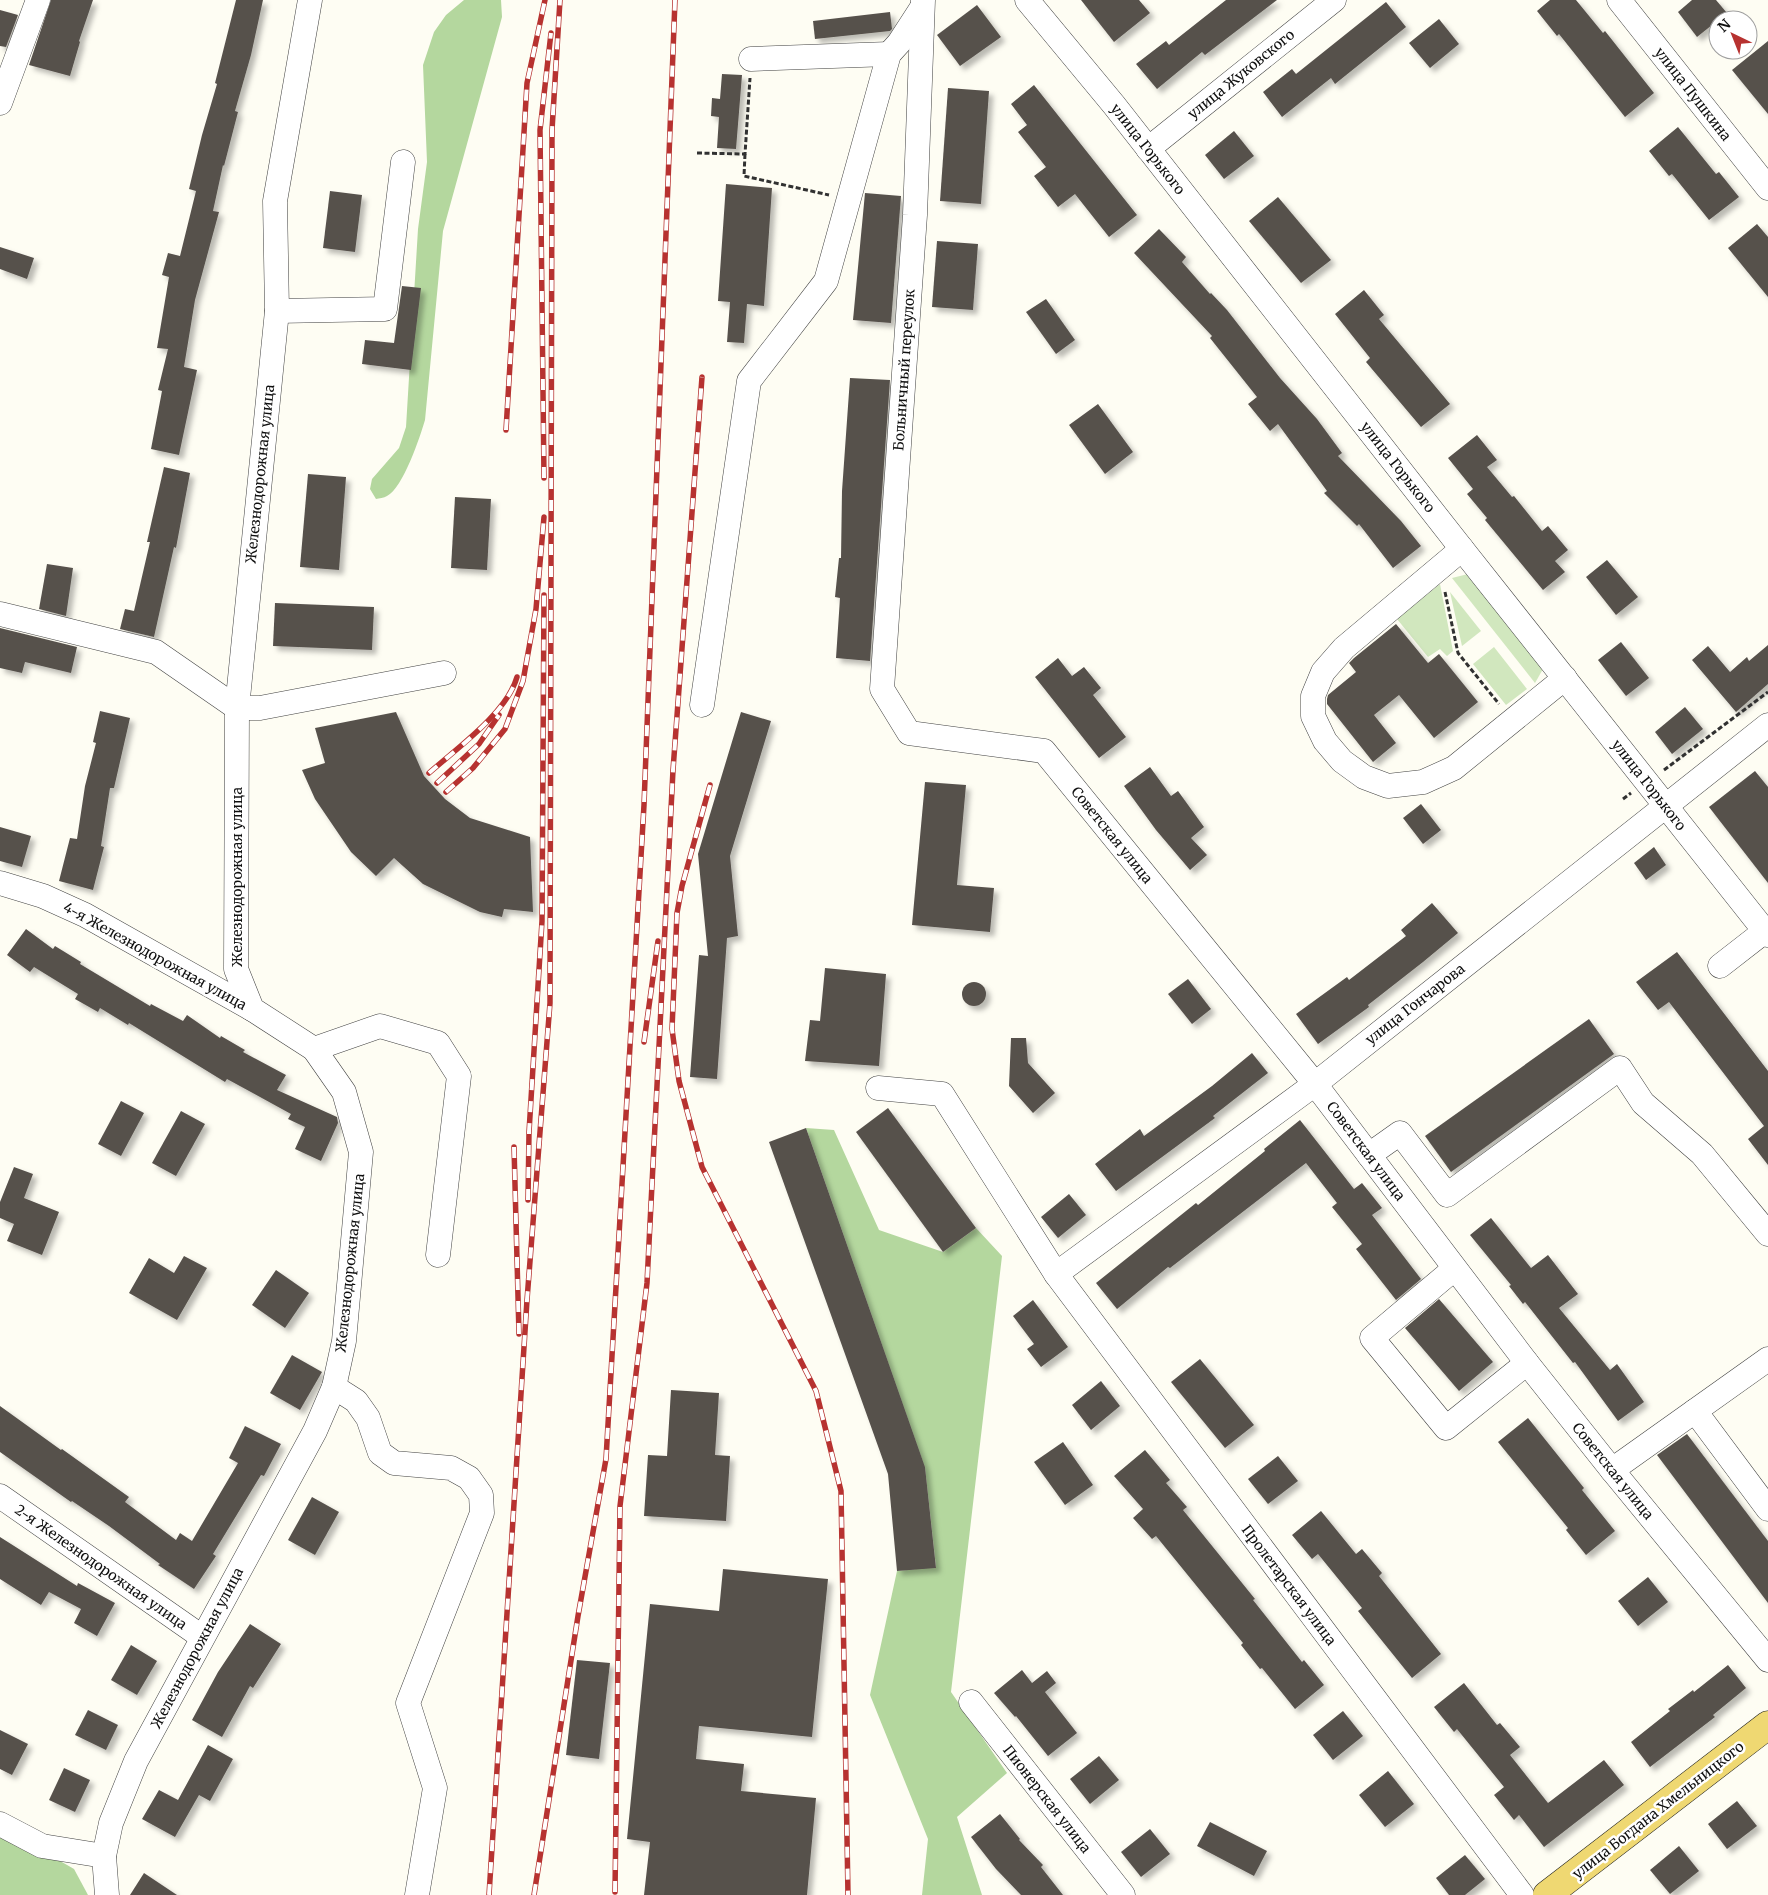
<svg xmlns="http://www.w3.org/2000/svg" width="1768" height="1895" viewBox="0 0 1768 1895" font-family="Merriweather,serif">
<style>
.green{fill:#d1e7be}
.forest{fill:#b4d79e}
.building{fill:#57514c;filter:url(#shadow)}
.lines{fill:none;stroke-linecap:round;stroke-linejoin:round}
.minor-casing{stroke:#424242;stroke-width:25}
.major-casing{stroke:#202020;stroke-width:29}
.path{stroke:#313131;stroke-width:3;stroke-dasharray:5 2.5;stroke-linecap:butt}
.minor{stroke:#fff;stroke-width:24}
.major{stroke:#efd872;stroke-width:28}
.rail-casing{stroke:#b73230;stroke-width:5.5}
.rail{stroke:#fff;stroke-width:4;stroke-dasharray:11;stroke-linecap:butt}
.labels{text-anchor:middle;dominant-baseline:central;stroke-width:5;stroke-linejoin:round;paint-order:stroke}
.street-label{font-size:14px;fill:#0f0f0f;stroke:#fff}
</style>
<defs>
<filter id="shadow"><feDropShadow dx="4.5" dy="4.5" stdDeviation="2.5" flood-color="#0004"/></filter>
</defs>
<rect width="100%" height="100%" fill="#fefdf3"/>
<!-- green -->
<g class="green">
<polygon points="1468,574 1543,669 1535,683 1452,578"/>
<polygon points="1440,584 1453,651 1447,656 1440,649 1428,657 1397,619"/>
<polygon points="1450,592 1481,631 1462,646"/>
<polygon points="1494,647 1527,689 1506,705 1473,664"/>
</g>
<!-- forest -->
<g class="forest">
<path d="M 464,0 L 501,0 L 502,17 L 443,231 L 425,420 C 420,437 403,488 387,496 C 384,498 379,498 376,499 L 370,489 L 372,479 L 399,448 L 406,427 L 418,229 L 427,162 L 423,65 L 434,32 L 446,15 Z"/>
<polygon points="806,1128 834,1130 879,1230 943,1252 976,1228 1002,1256 951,1692 1007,1773 957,1817 982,1895 922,1895 928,1839 870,1695 897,1571 936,1567 925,1468"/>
<polygon points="0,1829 48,1854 74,1869 88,1895 0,1895"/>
</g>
<!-- building -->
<g class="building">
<polygon points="51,0 93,0 79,41 80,42 70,76 29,65"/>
<polygon points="236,0 263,0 251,55 235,111 238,112 224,166 223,165 213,211 219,212 195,300 184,367 197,370 179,455 151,449 162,391 158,390 168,349 157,348 169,277 162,275 168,253 180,256 196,191 189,189 202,135 217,84 215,83"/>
<polygon points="1081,0 1139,0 1150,13 1114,42"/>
<polygon points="1226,0 1277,0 1205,55 1202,52 1157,89 1136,64 1166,41 1169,45"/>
<polygon points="1550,0 1576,0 1603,33 1605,31 1654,93 1625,117 1559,34 1557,36 1537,11"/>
<polygon points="1692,0 1716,0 1727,13 1697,37 1678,12"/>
<polygon points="1386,2 1406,27 1335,84 1331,78 1282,117 1263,92 1292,69 1296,74"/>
<polygon points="977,5 1001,37 960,66 937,35"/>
<polygon points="0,10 18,15 6,47 0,46"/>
<polygon points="890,12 892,29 890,31 815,39 813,21"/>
<polygon points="1439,19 1459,44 1430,68 1409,43"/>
<polygon points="1768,41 1768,114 1732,70"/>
<polygon points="722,74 742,75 736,149 717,148 719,117 711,116 712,98 720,99"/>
<polygon points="1034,85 1137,215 1109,237 1075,194 1058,207 1034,176 1046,167 1018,132 1027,125 1011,104"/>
<polygon points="948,88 989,91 981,204 940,201"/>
<polygon points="1678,127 1716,174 1719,172 1739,197 1709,220 1672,174 1669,176 1649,151"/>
<polygon points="1234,131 1254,156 1224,179 1205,155"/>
<polygon points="726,184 772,188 764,306 747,304 744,343 727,342 730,302 718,301"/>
<polygon points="330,191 362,195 355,252 323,248"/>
<polygon points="865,193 901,196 891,323 853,320"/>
<polygon points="1278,197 1331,260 1301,283 1249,221"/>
<polygon points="1757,224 1768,237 1768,297 1728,248"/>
<polygon points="1159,229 1186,257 1182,262 1210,294 1211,293 1227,310 1280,378 1317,419 1342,453 1338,456 1401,521 1421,546 1393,568 1359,524 1357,526 1324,493 1327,491 1278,424 1270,431 1248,404 1257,397 1210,338 1212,336 1134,253"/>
<polygon points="937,241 978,244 973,310 932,307"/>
<polygon points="0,247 34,258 27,279 0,269"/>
<polygon points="402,286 421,288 411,370 362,364 365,340 394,343"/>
<polygon points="1364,290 1384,315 1379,319 1450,404 1421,427 1366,362 1370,358 1335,314"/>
<polygon points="1046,299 1075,340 1056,354 1026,312"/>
<polygon points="850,378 890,380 870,661 836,658 840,598 835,597 839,558 841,558 842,491"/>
<polygon points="1098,404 1133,452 1105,474 1069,425"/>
<polygon points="1477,435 1497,460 1487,467 1512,497 1514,496 1542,531 1548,526 1568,550 1555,561 1565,572 1543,590 1485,520 1487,518 1467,494 1473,489 1448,458"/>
<polygon points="164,467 190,473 176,548 174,547 154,637 120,629 125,609 134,611 150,542 147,542"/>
<polygon points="308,474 346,477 339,570 300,567"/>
<polygon points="455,497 491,499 487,570 451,568"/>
<polygon points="1607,560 1638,597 1616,615 1586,577"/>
<polygon points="47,564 73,568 66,616 39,609"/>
<polygon points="275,603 374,607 372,650 273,646"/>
<polygon points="1396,624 1428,663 1439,654 1478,702 1434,738 1399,695 1374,715 1396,743 1373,762 1327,704 1327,699 1328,695 1356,672 1349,663 1354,658"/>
<polygon points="0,628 77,647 71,673 25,662 22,673 0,668"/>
<polygon points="1621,642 1649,678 1626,696 1598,660"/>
<polygon points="1768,645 1768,684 1736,712 1692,660 1708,646 1730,672 1747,657 1749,661"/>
<polygon points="1058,658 1072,676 1084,667 1101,688 1093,695 1126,737 1099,758 1035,677"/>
<polygon points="1685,707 1703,729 1672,754 1655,732"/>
<polygon points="100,711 130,718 114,788 110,788 101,846 104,847 93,890 59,881 70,838 77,839 85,786 96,743 93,742"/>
<polygon points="396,712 424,776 445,799 470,818 530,837 533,912 504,909 502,917 480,912 423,884 394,858 376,876 351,852 315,799 302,770 325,763 315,728"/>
<polygon points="741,712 771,721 730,856 738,936 727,938 717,1079 690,1077 699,955 708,956 698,854"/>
<polygon points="1150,767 1171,796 1178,791 1204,827 1191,838 1207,855 1190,870 1156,830 1124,786"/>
<polygon points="1755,771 1768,787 1768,883 1709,807"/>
<polygon points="925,782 966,785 957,885 994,888 990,932 912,925"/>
<polygon points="1421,804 1441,830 1423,844 1403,818"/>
<polygon points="0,827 31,836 22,867 0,861"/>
<polygon points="1654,847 1666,865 1646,880 1634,863"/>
<polygon points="1432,903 1458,933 1423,962 1368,1005 1369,1007 1318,1044 1296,1014 1347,977 1349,980 1406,936 1401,930"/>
<polygon points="26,929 53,949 55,946 81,962 80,964 150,1006 151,1004 183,1021 187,1015 220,1038 221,1036 245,1050 243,1052 286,1075 277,1090 337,1117 338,1123 321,1161 295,1149 305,1127 288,1119 291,1114 227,1079 225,1082 129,1023 128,1025 100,1008 98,1012 75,999 78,994 34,967 30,972 7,955"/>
<polygon points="1677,952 1768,1071 1768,1165 1748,1139 1764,1126 1669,1002 1658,1010 1636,982"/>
<polygon points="825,968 886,974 879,1066 805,1061 810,1020 820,1021"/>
<polygon points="1188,979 1211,1009 1192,1024 1168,994"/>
<circle cx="974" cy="994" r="12"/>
<polygon points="1589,1019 1614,1054 1451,1172 1425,1136"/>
<polygon points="1011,1038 1026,1038 1028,1063 1055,1093 1033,1113 1009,1086"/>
<polygon points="1252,1053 1268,1073 1213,1116 1215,1118 1116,1191 1095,1164 1140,1129 1144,1136 1212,1086"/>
<polygon points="121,1101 144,1113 121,1156 98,1144"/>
<polygon points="888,1108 976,1228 943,1252 856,1132"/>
<polygon points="181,1111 205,1124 176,1176 152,1163"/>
<polygon points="1300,1120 1354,1189 1362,1183 1382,1208 1372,1215 1421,1279 1396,1300 1356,1249 1362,1244 1332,1207 1337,1203 1306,1163 1170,1268 1168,1267 1117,1309 1096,1283 1196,1203 1198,1205 1265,1151 1264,1149"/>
<polygon points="806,1128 925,1467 936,1568 897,1571 888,1474 769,1142"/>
<polygon points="14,1167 33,1174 24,1198 59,1212 42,1255 7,1241 14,1224 0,1218 0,1202"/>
<polygon points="1069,1194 1086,1215 1058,1238 1041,1217"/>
<polygon points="1491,1218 1531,1268 1548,1255 1578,1294 1559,1308 1610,1370 1617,1364 1644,1402 1618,1421 1575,1362 1573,1363 1525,1302 1523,1304 1509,1286 1511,1285 1470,1235"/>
<polygon points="184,1256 207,1268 177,1320 129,1293 149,1258 174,1273"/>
<polygon points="276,1270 309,1293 285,1328 252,1305"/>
<polygon points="1439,1299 1493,1362 1459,1391 1405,1328"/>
<polygon points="1033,1300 1068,1347 1041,1367 1027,1349 1034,1344 1013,1316"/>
<polygon points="292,1355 322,1372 300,1410 270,1393"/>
<polygon points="1200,1359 1254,1425 1225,1448 1171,1382"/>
<polygon points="1101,1381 1120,1406 1091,1430 1072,1405"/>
<polygon points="671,1390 719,1393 715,1455 730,1456 726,1521 644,1516 648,1455 667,1456"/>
<polygon points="0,1406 61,1450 62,1449 129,1497 125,1502 176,1540 180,1533 192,1541 238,1463 229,1458 245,1426 281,1444 264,1476 261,1475 213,1554 216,1556 194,1589 158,1565 160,1564 109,1526 72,1501 71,1502 0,1452"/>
<polygon points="1528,1418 1584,1488 1582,1490 1615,1531 1586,1555 1566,1530 1568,1528 1498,1442"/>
<polygon points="1687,1434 1768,1541 1768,1603 1657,1455"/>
<polygon points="1063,1442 1093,1485 1065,1505 1034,1462"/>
<polygon points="1145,1450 1170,1480 1166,1483 1187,1507 1183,1510 1255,1599 1253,1600 1302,1662 1304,1660 1324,1685 1295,1709 1262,1668 1260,1669 1241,1645 1243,1643 1156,1536 1152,1539 1133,1518 1143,1509 1114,1476"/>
<polygon points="1278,1456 1298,1481 1268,1504 1248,1479"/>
<polygon points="312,1497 339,1512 315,1555 288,1540"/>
<polygon points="1321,1511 1356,1554 1362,1549 1382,1573 1379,1576 1441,1654 1412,1678 1358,1611 1362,1608 1318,1554 1312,1559 1292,1535"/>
<polygon points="0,1537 77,1586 78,1583 115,1603 97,1636 74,1623 81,1609 49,1592 41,1605 0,1579"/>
<polygon points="723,1569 828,1579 812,1737 699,1726 696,1759 744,1764 741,1791 816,1798 807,1895 644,1895 650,1842 627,1839 650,1604 719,1611"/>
<polygon points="1648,1577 1668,1602 1638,1626 1618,1601"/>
<polygon points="250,1624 281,1644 253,1688 250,1686 222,1737 192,1720 218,1672"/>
<polygon points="131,1645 157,1661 137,1695 111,1680"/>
<polygon points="577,1660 610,1663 599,1759 566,1755"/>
<polygon points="1728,1665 1746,1688 1713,1715 1715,1717 1650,1767 1631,1742 1670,1711 1668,1709 1693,1690 1694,1692"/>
<polygon points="1022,1670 1032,1683 1047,1671 1056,1683 1045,1692 1077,1733 1048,1756 1016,1716 1015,1717 994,1693"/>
<polygon points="1464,1683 1497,1725 1500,1723 1520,1747 1510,1755 1548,1803 1604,1760 1624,1785 1544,1847 1519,1815 1514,1820 1494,1795 1504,1787 1457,1729 1454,1732 1434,1707"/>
<polygon points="88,1710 118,1725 106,1750 75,1735"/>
<polygon points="1343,1711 1363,1736 1333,1760 1313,1735"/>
<polygon points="0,1730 28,1744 12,1775 0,1769"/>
<polygon points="208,1745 233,1759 210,1801 199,1795 175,1837 142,1819 159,1790 178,1800"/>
<polygon points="1099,1756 1119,1780 1090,1804 1070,1779"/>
<polygon points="64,1768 90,1780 75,1812 49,1800"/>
<polygon points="1388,1771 1414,1804 1385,1827 1359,1795"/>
<polygon points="1737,1801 1757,1826 1727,1849 1708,1824"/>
<polygon points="1000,1814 1020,1839 1019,1840 1043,1865 1041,1867 1063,1895 1021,1895 996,1869 971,1837"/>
<polygon points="1210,1822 1267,1851 1254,1876 1197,1846"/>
<polygon points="1150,1829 1170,1854 1141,1877 1121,1852"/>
<polygon points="1679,1846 1699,1871 1670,1894 1650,1870"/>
<polygon points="1465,1855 1485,1879 1465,1895 1449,1895 1436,1878"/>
<polygon points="144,1873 177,1895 130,1895"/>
</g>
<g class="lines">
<!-- minor casing -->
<g class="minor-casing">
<g id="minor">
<polyline points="923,0 915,215 882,689 909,733 1044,751 1315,1084 1527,1363 1612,1470 1768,1660"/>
<polyline points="1027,0 1114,105 1462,549 1768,935"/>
<polyline points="1619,0 1768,188"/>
<polyline points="751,59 889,54"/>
<polyline points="0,103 38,0"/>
<polyline points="1148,149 1334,0"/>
<polyline points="277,311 385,309 403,162"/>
<polyline points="1462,549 1344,648 1323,672 1313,696 1313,716 1325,741 1342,761 1364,777 1388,786 1423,782 1454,768 1565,678"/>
<polyline points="0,614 156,652 237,708 260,708 444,673"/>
<polyline points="702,705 749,381 826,281 889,54 899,43 921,9"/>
<polyline points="0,883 43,896 85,915 252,1009"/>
<polyline points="1720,966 1765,931"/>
<polyline points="314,1049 380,1026 438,1043 459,1076 438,1255"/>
<polyline points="878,1088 942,1094 1056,1274 1522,1895"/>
<polyline points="1369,1155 1400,1133 1447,1195 1620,1068 1643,1103 1702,1154 1768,1234"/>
<polyline points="1454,1269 1372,1338 1446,1428 1527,1363"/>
<polyline points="1056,1274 1315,1084 1768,725"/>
<polyline points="334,1387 356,1401 368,1418 380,1453 394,1463 451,1468 469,1478 481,1495 482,1513 408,1703 435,1788 417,1895"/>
<polyline points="1695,1411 1768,1509"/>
<polyline points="1612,1470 1768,1359"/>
<polyline points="0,1496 202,1637"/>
<polyline points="971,1702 1123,1895"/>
<polyline points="0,1824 42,1846 104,1856"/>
<polyline points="107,1895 104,1856 111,1823 136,1761 315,1431 334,1387 344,1341 361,1152 344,1092 314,1049 252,1009 236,969 237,708 277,311 275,201 310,0"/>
</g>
</g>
<!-- major casing -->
<g class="major-casing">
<polyline id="major" points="1547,1895 1768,1725"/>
</g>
<!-- path -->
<g class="path">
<polyline points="697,153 745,154 750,78"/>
<polyline points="745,154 744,176 829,195"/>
<polyline points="1445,592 1458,653 1499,704"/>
<polyline points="1664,770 1768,692"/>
<polyline points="1623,799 1631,793"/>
</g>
<!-- minor -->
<use href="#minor" class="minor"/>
<!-- major -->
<use href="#major" class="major"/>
<!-- rail casing -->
<g class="rail-casing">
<g id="rail">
<polyline points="506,430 527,83 545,0"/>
<polyline points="544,478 540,130 551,33"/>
<path d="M 429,773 C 456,749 507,713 517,677"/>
<polyline points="437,783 479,744 499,715"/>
<polyline points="710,785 682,886 677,913 672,1029 679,1081 702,1167 816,1391 841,1491 848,1895"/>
<polyline points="446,792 473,768 505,729 523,681 536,609 544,517"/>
<polyline points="644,1042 658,941"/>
<polyline points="514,1147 519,1334"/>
<polyline points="528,1200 529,1132 542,921 544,595"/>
<polyline points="615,1892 620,1506 647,1283 673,770 702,377"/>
<polyline points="489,1895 527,1300 550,1003 552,130 560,0"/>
<polyline points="534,1895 578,1616 606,1459 644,805 675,0"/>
</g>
</g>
<!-- rail -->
<use href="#rail" class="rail"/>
</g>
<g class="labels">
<!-- street labels -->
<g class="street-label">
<text transform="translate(1241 74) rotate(-39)">улица Жуковского</text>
<text transform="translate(1693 94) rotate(52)">улица Пушкина</text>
<text transform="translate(1148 149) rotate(52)">улица Горького</text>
<text transform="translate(904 370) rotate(-86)">Больничный переулок</text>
<text transform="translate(1398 467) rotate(52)">улица Горького</text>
<text transform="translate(260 474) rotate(-84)">Железнодорожная улица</text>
<text transform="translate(1649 785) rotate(52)">улица Горького</text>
<text transform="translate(1112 835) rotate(51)">Советская улица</text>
<text transform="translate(237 877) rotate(-90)">Железнодорожная улица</text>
<text transform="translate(155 956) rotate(29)">4-я Железнодорожная улица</text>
<text transform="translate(1415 1004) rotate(-38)">улица Гончарова</text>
<text transform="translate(1366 1151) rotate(53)">Советская улица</text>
<text transform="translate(350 1263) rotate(-84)">Железнодорожная улица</text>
<text transform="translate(1613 1471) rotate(51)">Советская улица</text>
<text transform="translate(101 1567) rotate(35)">2-я Железнодорожная улица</text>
<text transform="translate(1289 1585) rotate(53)">Пролетарская улица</text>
<text transform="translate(197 1648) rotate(-62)">Железнодорожная улица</text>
<text transform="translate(1047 1799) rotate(52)">Пионерская улица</text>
<text transform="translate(1658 1810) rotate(-38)">улица Богдана Хмельницкого</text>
</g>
</g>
<!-- north arrow -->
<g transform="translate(1733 35) rotate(317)"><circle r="24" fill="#ffffff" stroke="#9f9f9f"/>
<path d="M0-4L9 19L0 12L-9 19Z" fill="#b73230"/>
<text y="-8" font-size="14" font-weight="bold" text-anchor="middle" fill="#0f0f0f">N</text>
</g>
</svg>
